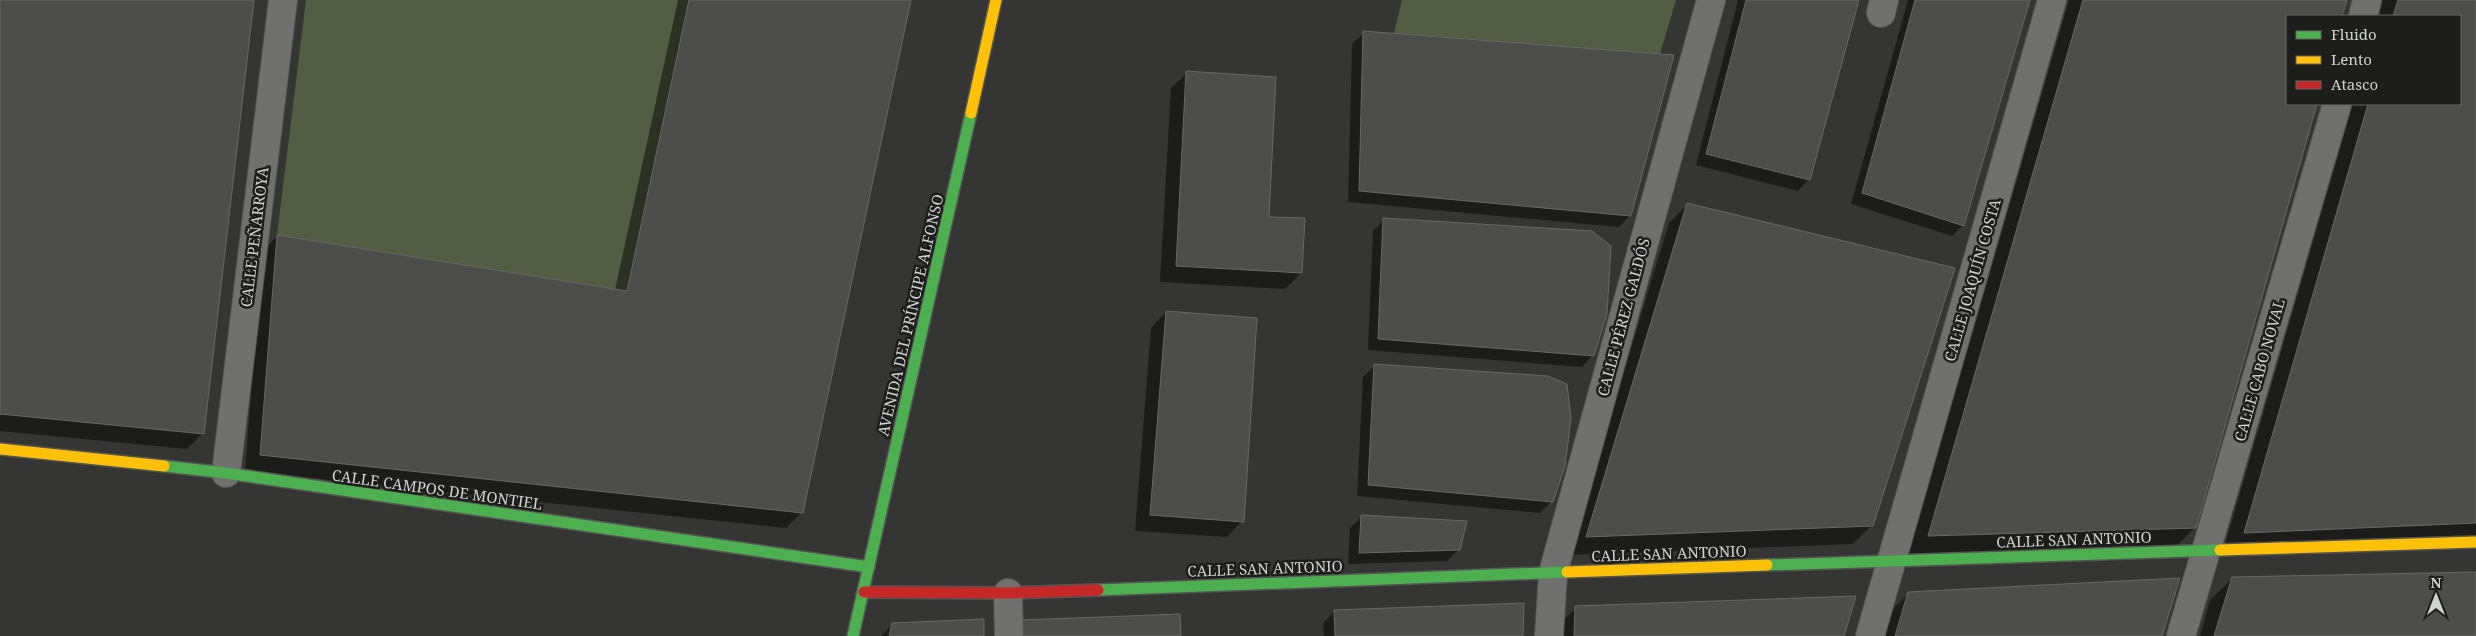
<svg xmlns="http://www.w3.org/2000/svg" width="2476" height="636" viewBox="0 0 2476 636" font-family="'Noto Serif',serif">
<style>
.green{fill:#535d43}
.shadow{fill:#0007}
.building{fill:#4d4d4b;stroke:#686967}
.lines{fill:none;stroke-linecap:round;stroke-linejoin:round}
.street-casing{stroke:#545453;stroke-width:30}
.fast-casing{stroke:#545453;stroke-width:14}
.slow-casing{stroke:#545453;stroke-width:14}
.jam-casing{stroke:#545453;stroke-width:14}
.street{stroke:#70706f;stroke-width:28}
.fast{stroke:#4caf50;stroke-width:11}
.slow{stroke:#ffc107;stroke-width:11}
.jam{stroke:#c62828;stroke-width:11}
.labels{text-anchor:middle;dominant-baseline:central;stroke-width:5;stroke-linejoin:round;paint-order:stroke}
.street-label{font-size:15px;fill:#d1d3d0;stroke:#1d1e1c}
</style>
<rect width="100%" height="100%" fill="#353634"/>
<!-- green -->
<g class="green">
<polygon points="306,0 689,0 627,291 277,235"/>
<polygon points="1402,0 1676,0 1660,54 1394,33"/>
</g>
<!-- shadow -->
<g class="shadow">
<polygon points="0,0 253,0 203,433 187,449 0,431"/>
<polygon points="678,0 910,0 802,512 786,528 245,471 262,252 277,236 615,290"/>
<polygon points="1738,0 1858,0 1809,179 1798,191 1696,165"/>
<polygon points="1908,0 2028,0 1963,225 1952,236 1851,204"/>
<polygon points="2069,0 2345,0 2341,16 2287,16 2287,104 2316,104 2195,527 2173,550 1907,558"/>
<polygon points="2383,0 2476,0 2476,544 2222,555 2353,104 2460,104 2460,16 2379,16"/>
<polygon points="1364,33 1630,215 1619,227 1348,202 1352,44"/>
<polygon points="1187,73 1301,273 1285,289 1160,282 1171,88"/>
<polygon points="1688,204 1872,525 1853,544 1568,555 1669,223"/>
<polygon points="1384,220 1593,355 1582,367 1368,350 1373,231"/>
<polygon points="1166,312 1242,521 1227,537 1135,531 1151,328"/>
<polygon points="1375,366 1552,501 1540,513 1357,496 1363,377"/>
<polygon points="1362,517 1459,549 1447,561 1348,564 1350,528"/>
<polygon points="2476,573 2476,636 2200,636 2210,600 2233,578"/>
<polygon points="1909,593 2161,636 1880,636 1886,616"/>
<polygon points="1576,608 1843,636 1553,636 1554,630"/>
<polygon points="1335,611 1521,636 1324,636 1323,623"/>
<polygon points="893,624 983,636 881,636"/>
</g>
<!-- building -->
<g class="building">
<polygon points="0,0 254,0 204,434 0,414"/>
<polygon points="689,0 911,0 803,513 260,455 277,235 627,291"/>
<polygon points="1746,0 1859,0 1810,180 1706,154"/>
<polygon points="1915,0 2030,0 1964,226 1862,193"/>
<polygon points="2083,0 2347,0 2342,16 2287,16 2287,104 2317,104 2196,528 1928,536"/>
<polygon points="2398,0 2476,0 2476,523 2244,533 2368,104 2460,104 2460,16 2393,16"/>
<polygon points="1363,31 1674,55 1631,216 1359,191"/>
<polygon points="1186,71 1276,77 1269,217 1305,218 1302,273 1176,266"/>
<polygon points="1687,203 1955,268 1873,526 1586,537"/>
<polygon points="1383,218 1592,231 1611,246 1607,314 1594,356 1378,339"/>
<polygon points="1166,311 1257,318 1244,522 1150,515"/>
<polygon points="1374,364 1548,376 1567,384 1571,419 1565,466 1553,502 1368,485"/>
<polygon points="1361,515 1467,521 1460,550 1359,553"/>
<polygon points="2476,572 2476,636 2214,636 2232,577"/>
<polygon points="2180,578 2162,636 1895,636 1908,592"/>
<polygon points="1856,596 1844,636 1574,636 1575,606"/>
<polygon points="1524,603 1523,636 1335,636 1334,610"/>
<polygon points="1180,614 1181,636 1022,636 1021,620"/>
<polygon points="984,619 984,636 889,636 892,623"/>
</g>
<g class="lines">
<!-- street casing -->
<g class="street-casing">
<g id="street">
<polyline points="1881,13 1884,0"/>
<polyline points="2363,16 2367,0"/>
<polyline points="226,473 283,0"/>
<polyline points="1008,593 1009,636"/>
<polyline points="1549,636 1553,573 1711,0"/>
<polyline points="1870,636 2052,0"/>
<polyline points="2181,636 2337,104"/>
</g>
</g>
<!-- fast casing -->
<g class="fast-casing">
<g id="fast">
<polyline points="164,466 226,473 869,567"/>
<polyline points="1767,565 2220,550"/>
<polyline points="1098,590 1567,572"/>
<polyline points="853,636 971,113"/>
</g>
</g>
<!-- slow casing -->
<g class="slow-casing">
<g id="slow">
<polyline points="971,113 996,0"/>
<polyline points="0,449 164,466"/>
<polyline points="2220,550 2476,542"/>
<polyline points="1567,572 1767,565"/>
</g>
</g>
<!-- jam casing -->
<g class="jam-casing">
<polyline id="jam" points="864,592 1008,593 1098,590"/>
</g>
<!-- street -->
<use href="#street" class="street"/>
<!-- fast -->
<use href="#fast" class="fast"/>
<!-- slow -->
<use href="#slow" class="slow"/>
<!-- jam -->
<use href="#jam" class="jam"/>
</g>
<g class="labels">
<!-- street labels -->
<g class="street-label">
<text transform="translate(254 237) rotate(-83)">CALLE PEÑARROYA</text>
<text transform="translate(1972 280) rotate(-74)">CALLE JOAQUÍN COSTA</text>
<text transform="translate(910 315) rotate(-77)">AVENIDA DEL PRÍNCIPE ALFONSO</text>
<text transform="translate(1623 317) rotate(-75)">CALLE PÉREZ GALDÓS</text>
<text transform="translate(2259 370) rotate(-74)">CALLE CABO NOVAL</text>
<text transform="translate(437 489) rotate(8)">CALLE CAMPOS DE MONTIEL</text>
<text transform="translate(2074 539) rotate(-2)">CALLE SAN ANTONIO</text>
<text transform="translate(1669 553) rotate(-2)">CALLE SAN ANTONIO</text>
<text transform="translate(1265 568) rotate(-2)">CALLE SAN ANTONIO</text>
</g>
</g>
<!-- legend -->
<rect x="2286" y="15" width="175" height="90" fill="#1d1e1c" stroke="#656664"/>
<rect x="2296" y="31" width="25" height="8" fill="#4caf50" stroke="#656664"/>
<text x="2331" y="40" font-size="15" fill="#d1d3d0">Fluido</text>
<rect x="2296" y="56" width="25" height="8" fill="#ffc107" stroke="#656664"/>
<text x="2331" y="65" font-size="15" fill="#d1d3d0">Lento</text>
<rect x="2296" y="81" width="25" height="8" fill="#c62828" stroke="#656664"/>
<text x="2331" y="90" font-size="15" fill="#d1d3d0">Atasco</text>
<!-- north arrow -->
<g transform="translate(2436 596)" stroke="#1d1e1c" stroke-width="4" paint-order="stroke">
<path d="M0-4L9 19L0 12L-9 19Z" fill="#d1d3d0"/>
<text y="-8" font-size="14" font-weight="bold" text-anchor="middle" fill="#d1d3d0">N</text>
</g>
</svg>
